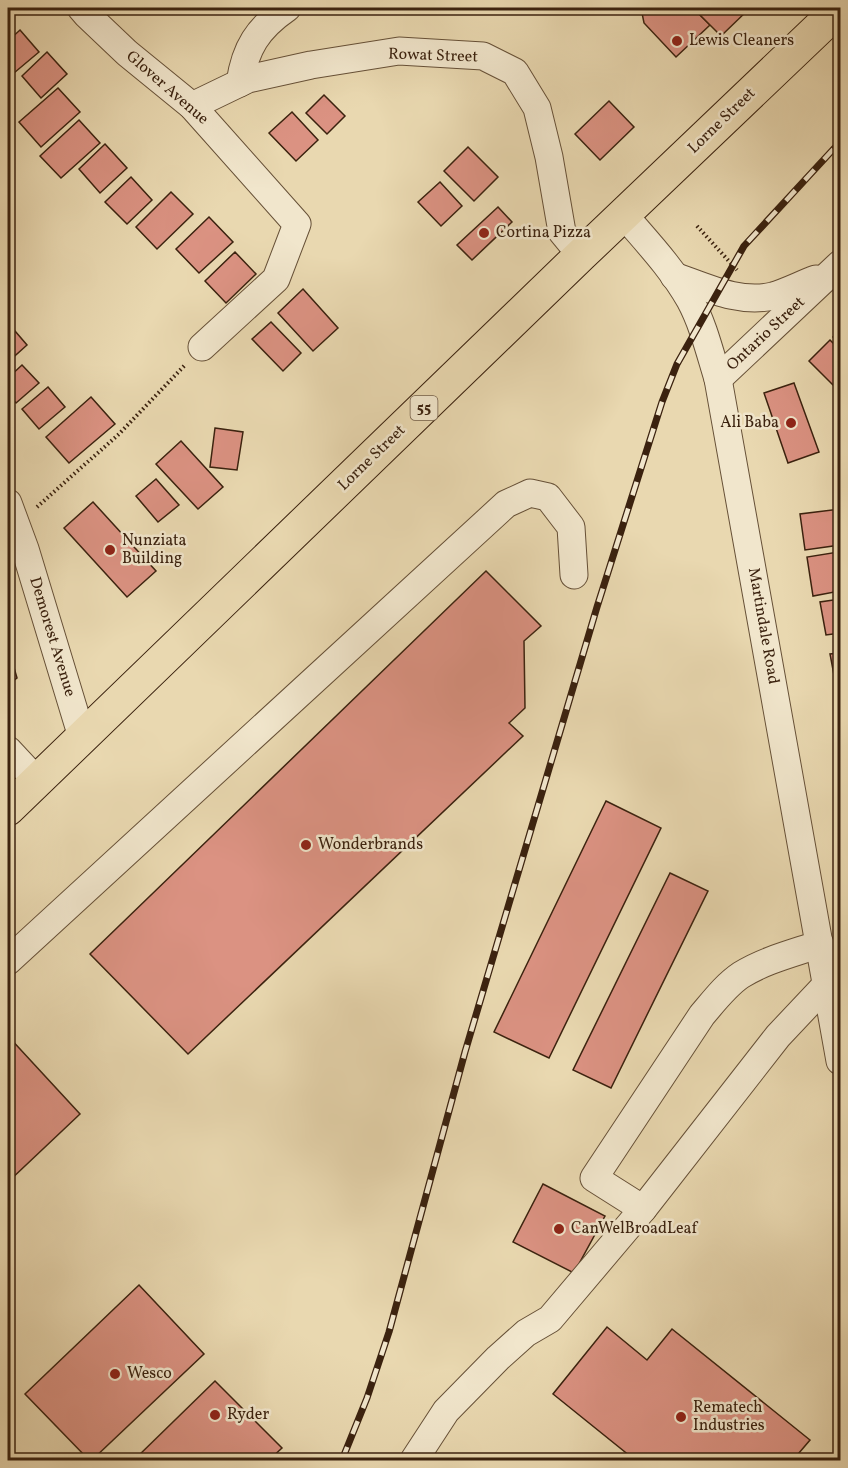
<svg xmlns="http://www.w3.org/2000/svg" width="848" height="1468" viewBox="0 0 848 1468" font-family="Vollkorn,serif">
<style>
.building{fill:#db9282;stroke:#3b220f;stroke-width:1.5}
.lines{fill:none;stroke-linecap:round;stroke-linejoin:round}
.minor-casing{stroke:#665037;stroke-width:29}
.major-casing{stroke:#3b220f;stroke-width:35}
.path{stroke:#3b220f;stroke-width:4;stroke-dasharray:1.5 3;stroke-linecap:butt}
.minor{stroke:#f1e6cc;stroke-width:27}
.major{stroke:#e9d8b0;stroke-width:33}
.rail-casing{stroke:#3b220f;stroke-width:7}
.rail{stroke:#f1e6cc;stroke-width:4.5;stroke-dasharray:14;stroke-linecap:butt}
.poi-dot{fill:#8f2418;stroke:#f1e6cc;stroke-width:2}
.labels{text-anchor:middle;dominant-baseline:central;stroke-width:5;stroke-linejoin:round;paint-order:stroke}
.shield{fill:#f1e6cc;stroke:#725d48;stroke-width:1.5}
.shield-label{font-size:15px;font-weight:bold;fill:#3b220f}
.poi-label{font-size:16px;fill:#3b220f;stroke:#f1e6cc;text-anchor:start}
.street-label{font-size:16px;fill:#3b220f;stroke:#f1e6cc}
</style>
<rect width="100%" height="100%" fill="#e9d8b0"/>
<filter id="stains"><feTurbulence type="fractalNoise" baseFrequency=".00333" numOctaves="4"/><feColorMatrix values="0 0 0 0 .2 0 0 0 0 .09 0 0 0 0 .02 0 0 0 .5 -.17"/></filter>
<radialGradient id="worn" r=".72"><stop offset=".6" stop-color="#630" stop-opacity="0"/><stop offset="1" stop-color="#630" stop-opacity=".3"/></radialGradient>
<!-- building -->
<g class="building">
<polygon points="8,8 14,13 8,20"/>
<polygon points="567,8 587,8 568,11"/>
<polygon points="641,8 693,8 710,25 676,57 644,23"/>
<polygon points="693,8 750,8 721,36"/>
<polygon points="20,30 39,52 8,78 8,41"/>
<polygon points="47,52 67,74 41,98 22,76"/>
<polygon points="58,88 80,112 41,147 19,122"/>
<polygon points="324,95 345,116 327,134 306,113"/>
<polygon points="609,101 634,127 600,160 575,134"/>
<polygon points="292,112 318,140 296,161 269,133"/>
<polygon points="79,120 100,143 61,178 40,156"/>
<polygon points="105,144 127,168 100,193 79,169"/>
<polygon points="468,147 498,177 474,201 444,171"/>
<polygon points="131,177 152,200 127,224 105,202"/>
<polygon points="440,182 462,206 441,226 418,202"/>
<polygon points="171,192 193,214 157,249 136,227"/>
<polygon points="498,207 512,222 472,260 457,245"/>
<polygon points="209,217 233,242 199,273 176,249"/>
<polygon points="235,252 256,274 226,303 205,281"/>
<polygon points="303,289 338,328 313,351 278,313"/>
<polygon points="271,322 301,353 283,371 252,339"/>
<polygon points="9,324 27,345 8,362 8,325"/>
<polygon points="840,329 840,344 833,337"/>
<polygon points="830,340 840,350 840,382 835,387 809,361"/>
<polygon points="22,365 39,383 16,403 8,394 8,378"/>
<polygon points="794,383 819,452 788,463 764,393"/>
<polygon points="48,387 65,407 39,429 22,409"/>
<polygon points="91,397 115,424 69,463 46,437"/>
<polygon points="215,428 243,432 237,470 210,467"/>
<polygon points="181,441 223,487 198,509 156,464"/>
<polygon points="156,479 179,505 158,522 136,496"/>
<polygon points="93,502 156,571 127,597 64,528"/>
<polygon points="840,509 840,545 805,550 800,514"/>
<polygon points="838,552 840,565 840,591 813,596 807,557"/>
<polygon points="486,571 541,626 524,641 525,708 509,723 523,736 188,1054 90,954"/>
<polygon points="840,599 840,633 826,635 820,602"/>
<polygon points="8,647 17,678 8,685"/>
<polygon points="840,653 840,690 837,691 830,654"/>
<polygon points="840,697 840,726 836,698"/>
<polygon points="606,801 661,828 549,1058 494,1032"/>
<polygon points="670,873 708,891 611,1088 573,1070"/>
<polygon points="8,1036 80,1114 8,1182"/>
<polygon points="543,1184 605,1216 574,1273 513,1242"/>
<polygon points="139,1285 204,1354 92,1460 89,1460 25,1394"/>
<polygon points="607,1327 647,1360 672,1329 810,1440 793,1460 635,1460 553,1394"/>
<polygon points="215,1381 282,1448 269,1460 134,1460"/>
</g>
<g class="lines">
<!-- minor casing -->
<g class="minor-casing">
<g id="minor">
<polyline points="81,8 87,15 127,53 192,106 297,224 276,279 202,347"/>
<path d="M 240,83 C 245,48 258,28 287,8"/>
<polyline points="192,106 248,79 311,65 399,51 483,56 515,72 537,108 549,157 562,232 581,255"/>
<path d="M 624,215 C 647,242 672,268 690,300 C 703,324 710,353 718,379 L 840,1061"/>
<path d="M 674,276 C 706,287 739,304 773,296 C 787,292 802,284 816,279"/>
<polyline points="718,379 840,264"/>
<polyline points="8,503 25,549 82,737"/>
<polyline points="8,750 37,781"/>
<path d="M 820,944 C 794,953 765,960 741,975 C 726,985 714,1001 702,1015 L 594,1178 L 643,1209 L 778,1036 L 827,984"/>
<polyline points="8,961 506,504 530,493 548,497 571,527 574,575"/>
<polyline points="414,1460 446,1411 498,1358 526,1333 550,1319 643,1209"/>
</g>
</g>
<!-- major casing -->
<g class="major-casing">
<polyline id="major" points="8,809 581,255 840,8"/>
</g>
<!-- path -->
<g class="path">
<polyline points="697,226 737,270"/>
<polyline points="37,507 119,434 185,365"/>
</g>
<!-- minor -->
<use href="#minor" class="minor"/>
<!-- major -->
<use href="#major" class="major"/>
<!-- rail casing -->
<g class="rail-casing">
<polyline id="rail" points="342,1460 367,1398 389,1332 465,1052 597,607 662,402 677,364 744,246 840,142"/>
</g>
<!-- rail -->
<use href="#rail" class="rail"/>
</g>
<!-- markers -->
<g class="poi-dot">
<circle cx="677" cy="41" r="6"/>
<circle cx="484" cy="233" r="6"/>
<circle cx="791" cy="423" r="6"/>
<circle cx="110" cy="550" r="6"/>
<circle cx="306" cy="845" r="6"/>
<circle cx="559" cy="1229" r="6"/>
<circle cx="115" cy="1374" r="6"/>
<circle cx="215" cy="1415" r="6"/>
<circle cx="681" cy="1417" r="6"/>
</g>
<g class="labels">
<!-- shield labels -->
<rect class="shield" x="410.5" y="396" width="27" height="24" rx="4.5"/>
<g class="shield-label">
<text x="424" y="408">55</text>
</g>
<!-- poi labels -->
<g class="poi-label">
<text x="689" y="41">Lewis Cleaners</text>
<text x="496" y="233">Cortina Pizza</text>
<text x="779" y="423" text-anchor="end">Ali Baba</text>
<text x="122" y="541">Nunziata<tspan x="122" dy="18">Building</tspan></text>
<text x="318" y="845">Wonderbrands</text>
<text x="571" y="1229">CanWelBroadLeaf</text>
<text x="127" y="1374">Wesco</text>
<text x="693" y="1408">Rematech<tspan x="693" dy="18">Industries</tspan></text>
<text x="227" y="1415">Ryder</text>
</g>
<!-- street labels -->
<g class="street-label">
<text transform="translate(433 56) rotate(2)">Rowat Street</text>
<text transform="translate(167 88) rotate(41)">Glover Avenue</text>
<text transform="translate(722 121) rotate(-44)">Lorne Street</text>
<text transform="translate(766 334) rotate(-43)">Ontario Street</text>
<text transform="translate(372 458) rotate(-44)">Lorne Street</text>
<text transform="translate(763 626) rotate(80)">Martindale Road</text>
<text transform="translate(52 637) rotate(73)">Demorest Avenue</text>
</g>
</g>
<!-- margin -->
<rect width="848" height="1468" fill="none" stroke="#e9d8b0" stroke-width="30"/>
<rect x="9" y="9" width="830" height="1450" fill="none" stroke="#3b220f" stroke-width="3"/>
<rect x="15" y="15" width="818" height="1438" fill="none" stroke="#3b220f" stroke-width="1.5"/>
<rect width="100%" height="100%" filter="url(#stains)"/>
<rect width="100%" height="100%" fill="url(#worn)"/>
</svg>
